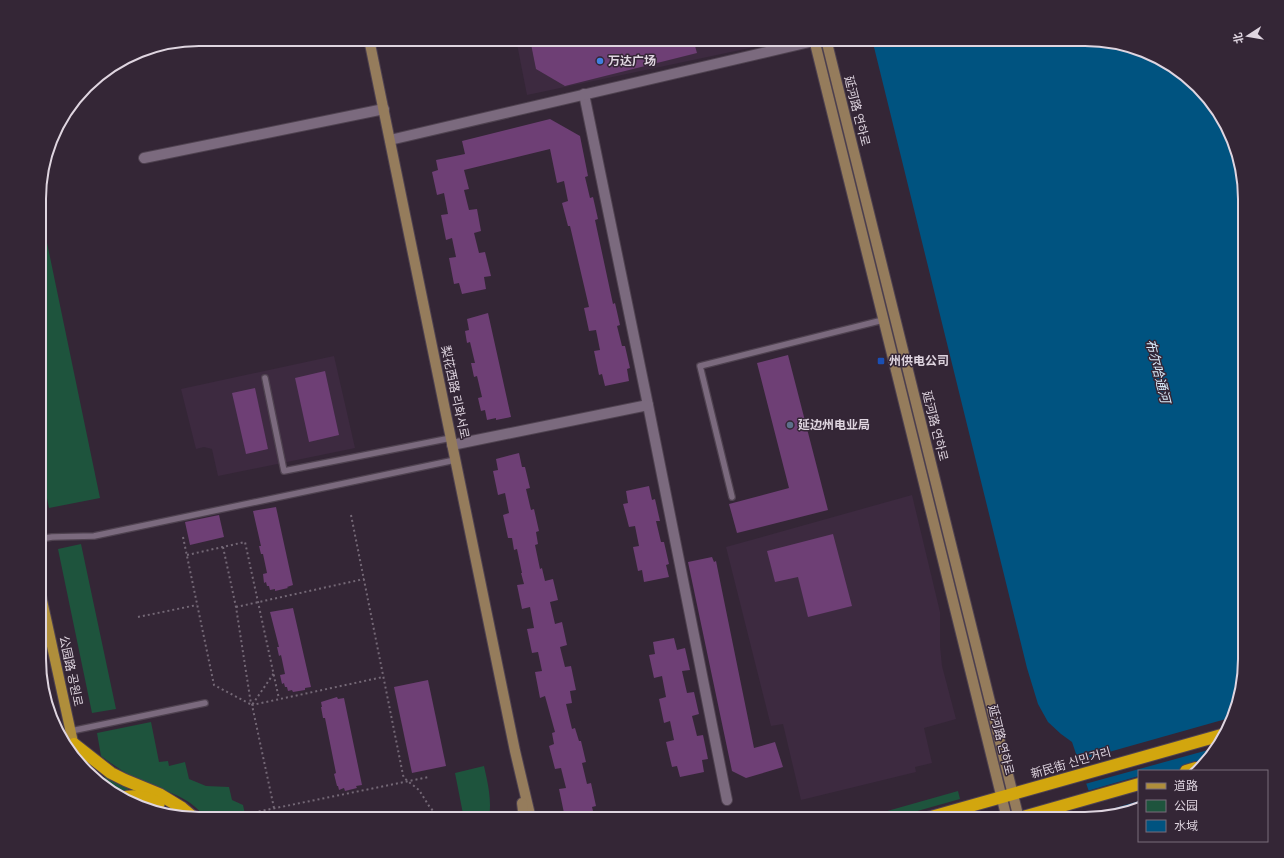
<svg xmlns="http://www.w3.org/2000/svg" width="1284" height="858" viewBox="0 0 1284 858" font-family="'Archivo Narrow','Noto Sans SC','Noto Sans KR',sans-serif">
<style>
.built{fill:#3d2a40}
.green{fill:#1e543d}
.water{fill:#005380}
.pier{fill:#342636}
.building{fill:#6e3f75}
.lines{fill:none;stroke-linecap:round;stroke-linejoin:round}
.lane-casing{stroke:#4f4250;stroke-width:8}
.street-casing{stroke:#4f4250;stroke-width:12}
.secondary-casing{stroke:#4f4250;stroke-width:12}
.primary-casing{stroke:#4f4250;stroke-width:12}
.highway-casing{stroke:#4f4250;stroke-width:14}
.path{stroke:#746876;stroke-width:2;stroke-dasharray:2 3;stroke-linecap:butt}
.lane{stroke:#7b6a7e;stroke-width:5.5}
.street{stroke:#7b6a7e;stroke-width:10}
.secondary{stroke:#957c5c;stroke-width:10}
.primary{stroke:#af8e3b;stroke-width:10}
.highway{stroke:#d2a60e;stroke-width:12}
.shop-dot{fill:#3f7fe0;stroke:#342636;stroke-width:1.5}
.transit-dot{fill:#1a4fb4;stroke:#342636;stroke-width:1.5}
.service-dot{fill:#5c6f8a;stroke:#342636;stroke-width:1.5}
.labels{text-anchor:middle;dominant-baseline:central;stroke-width:3;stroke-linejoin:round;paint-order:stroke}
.poi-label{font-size:12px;font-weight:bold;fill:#dfd5e0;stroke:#342636;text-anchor:start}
.street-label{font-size:12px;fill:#dfd5e0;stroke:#342636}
.water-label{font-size:13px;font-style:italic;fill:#d6e7f5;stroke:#342636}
.rim{fill:none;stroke:#dfd5e0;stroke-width:2}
</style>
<rect width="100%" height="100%" fill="#342636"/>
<!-- built -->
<g class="built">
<polygon points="516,39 792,39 527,95"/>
<polygon points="334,356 355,448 218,476 212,449 204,447 196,449 181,389"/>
<polygon points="912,495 940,612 940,646 942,666 956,719 924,728 932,763 915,767 916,772 801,800 783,724 771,726 726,547"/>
</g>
<!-- green -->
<g class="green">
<polygon points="40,209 100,498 49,508 40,464"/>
<polygon points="81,544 116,709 92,713 58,549"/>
<path d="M 151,722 L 159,762 L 168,761 L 169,766 L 185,762 L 189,779 L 206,786 L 229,787 L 232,800 L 243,805 L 246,819 L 206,819 C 188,793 161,792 135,778 C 123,772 112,764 101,756 L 97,733 Z"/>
<path d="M 484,766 C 488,784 492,800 489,819 L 464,819 L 455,773 Z"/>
<path d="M 104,774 L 129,787 L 128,790 L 114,794 C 106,790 106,783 104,774 Z"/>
<polygon points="958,791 960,799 889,819 859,819"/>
</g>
<!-- water -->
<polygon class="water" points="872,39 1085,39 1136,47 1174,66 1224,119 1245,189 1245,669 1237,710 1218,748 1193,771 1139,771 1139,805 1098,818 1072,742 1061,734 1048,722 1038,704 1027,668"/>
<!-- pier -->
<g class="pier">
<polygon points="1233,717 1219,747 1085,784 1077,761"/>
<polygon points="1139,776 1139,801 1095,814 1087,791"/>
</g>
<!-- building -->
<g class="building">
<polygon points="530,39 693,39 697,53 565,86 536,69"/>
<polygon points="550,119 580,136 588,176 585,177 590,198 593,197 598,219 595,220 613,304 615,303 620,325 617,326 622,346 625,346 630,368 627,369 629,381 605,386 602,374 599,375 594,351 600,350 596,330 589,331 584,308 589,307 570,226 568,226 562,203 568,201 564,181 557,183 550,149 464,170 469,189 464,190 469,210 477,209 481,231 474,233 479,253 485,252 491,276 484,277 486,289 462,294 459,283 454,284 449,258 456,257 452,238 446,240 441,215 448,214 444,193 437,195 432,172 438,170 436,160 465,154 462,141"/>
<polygon points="488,313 511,417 496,420 496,418 487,420 485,410 481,411 478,398 482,397 477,376 474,377 471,363 475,363 470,342 467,343 465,331 469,330 467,319"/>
<polygon points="788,355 828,510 737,533 729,504 789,488 757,363"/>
<polygon points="325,371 339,435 309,442 295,378"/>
<polygon points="255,388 268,449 246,454 232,393"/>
<polygon points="519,453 522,467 525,467 530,488 526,489 531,510 534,509 539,531 536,532 538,544 535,545 540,569 542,568 545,581 553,579 558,600 550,602 555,624 562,622 567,645 560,647 565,667 571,666 576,690 570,691 572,703 566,704 572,729 575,728 579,741 581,741 586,762 582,763 587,784 591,783 596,806 592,807 595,819 569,819 568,812 564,813 559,789 566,788 561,768 555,769 549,746 554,744 552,733 555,732 545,696 540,698 535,672 542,671 538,652 532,653 527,629 534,628 530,607 522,609 517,585 524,584 521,573 522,573 517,549 514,550 512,538 508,538 503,515 509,513 505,493 498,495 493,471 498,470 496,459"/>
<polygon points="649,486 652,500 655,499 660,521 656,521 661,542 664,542 669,564 666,565 669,577 644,582 642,570 638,571 633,547 639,546 635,526 629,527 623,504 628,503 626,491"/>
<polygon points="276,507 293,585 287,587 288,588 275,591 275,589 270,590 269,586 267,586 266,582 264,583 263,574 267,573 263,554 261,554 259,546 261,546 253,511"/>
<polygon points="219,515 224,537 190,545 185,522"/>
<polygon points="833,534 852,606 808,617 798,577 775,582 767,551"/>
<polygon points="712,557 714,562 716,561 754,748 775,742 783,767 746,778 732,771 688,562"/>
<polygon points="293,608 311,687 305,688 305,690 293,692 292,690 288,691 287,687 285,687 284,683 282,684 280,675 285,674 281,655 279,656 277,647 279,647 270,612"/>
<polygon points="674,638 677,650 685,648 690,670 682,671 687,693 694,692 699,714 692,716 697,736 703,735 708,759 702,760 704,772 680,777 677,766 672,767 666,742 674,740 670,721 664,723 659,699 666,697 662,676 654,678 649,655 655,654 653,642"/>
<polygon points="428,680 446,766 412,773 394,687"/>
<polygon points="337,697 338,699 344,698 362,785 356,786 357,788 345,791 344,788 339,790 338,786 337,786 334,774 336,773 325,718 323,718 321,707 322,707 321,702"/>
</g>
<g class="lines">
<!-- lane casing -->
<g class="lane-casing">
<g id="lane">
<polyline points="265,378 284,471 451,438"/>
<polyline points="732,497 700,366 883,320"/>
<polyline points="40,539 52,537 94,536 455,460"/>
<polyline points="71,731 205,703"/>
</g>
</g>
<!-- street casing -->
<g class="street-casing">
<g id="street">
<polyline points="584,94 648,405 727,800"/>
<polyline points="390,140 814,41"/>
<polyline points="144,158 384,109"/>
<polyline points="452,445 648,405"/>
</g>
</g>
<!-- secondary casing -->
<g class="secondary-casing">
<g id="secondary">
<polyline points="369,39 515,751 531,819"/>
<polyline points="814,39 1007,819"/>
<polyline points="826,39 1019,819"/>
<polyline points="522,803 524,819"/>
</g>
</g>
<!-- primary casing -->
<g class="primary-casing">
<polyline id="primary" points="40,591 76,756"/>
</g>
<!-- highway casing -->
<g class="highway-casing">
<g id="highway">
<polyline points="74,744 111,773 125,780 159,794 182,808 194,818"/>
<polyline points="1186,771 1196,768"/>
<path d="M 121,798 C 135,794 147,797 159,803"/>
<polyline points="924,819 1225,734"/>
<polyline points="1016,819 1139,784"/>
</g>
</g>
<!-- path -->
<g class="path">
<polyline points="351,515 403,775 404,778 419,790 429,806 440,819"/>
<polyline points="183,537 214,685 252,705 274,673"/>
<polyline points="223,547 236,607 251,704"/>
<polyline points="187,555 245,542 279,699"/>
<polyline points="236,607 364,579"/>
<polyline points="138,617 197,605"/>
<polyline points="274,808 252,705 383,677"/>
<polyline points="258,819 256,812 429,777"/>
</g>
<!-- lane -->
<use href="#lane" class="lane"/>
<!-- street -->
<use href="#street" class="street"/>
<!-- secondary -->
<use href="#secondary" class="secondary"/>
<!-- primary -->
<use href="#primary" class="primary"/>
<!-- highway -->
<use href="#highway" class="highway"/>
</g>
<!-- markers -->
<circle class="shop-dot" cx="600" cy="61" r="4"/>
<rect class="transit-dot" x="877" y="357" width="8" height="8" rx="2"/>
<circle class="service-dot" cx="790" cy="425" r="4"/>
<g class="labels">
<!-- poi labels -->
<g class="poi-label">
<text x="608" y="61">万达广场</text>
<text x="889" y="361">州供电公司</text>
<text x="798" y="425">延边州电业局</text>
</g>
<!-- street labels -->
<g class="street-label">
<text transform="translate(857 111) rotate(76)">延河路 연하로</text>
<text transform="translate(455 392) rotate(78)">梨花西路 리화서로</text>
<text transform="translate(935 426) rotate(76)">延河路 연하로</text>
<text transform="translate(71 671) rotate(78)">公园路 공원로</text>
<text transform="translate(1001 740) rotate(76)">延河路 연하로</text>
<text transform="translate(1071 763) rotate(-16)">新民街 신민거리</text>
</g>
<!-- water labels -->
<g class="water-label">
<text transform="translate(1158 371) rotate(76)">布尔哈通河</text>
</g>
</g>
<!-- crop -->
<path d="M0 0H1284V858H0ZM199 46H1085A153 153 0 0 1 1238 199V659A153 153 0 0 1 1085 812H199A153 153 0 0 1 46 659V199A153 153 0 0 1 199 46Z" fill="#342636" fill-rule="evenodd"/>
<path class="rim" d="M199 46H1085A153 153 0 0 1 1238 199V659A153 153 0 0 1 1085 812H199A153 153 0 0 1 46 659V199A153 153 0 0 1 199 46Z"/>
<!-- legend -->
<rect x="1138" y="770" width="130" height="72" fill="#342636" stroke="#786c7a"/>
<rect x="1146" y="783" width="20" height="6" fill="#af8e3b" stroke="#786c7a"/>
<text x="1174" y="790" font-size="12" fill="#dfd5e0">道路</text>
<rect x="1146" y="800" width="20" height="12" fill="#1e543d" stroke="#786c7a"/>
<text x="1174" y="810" font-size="12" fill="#dfd5e0">公园</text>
<rect x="1146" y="820" width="20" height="12" fill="#005380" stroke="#786c7a"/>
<text x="1174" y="830" font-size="12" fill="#dfd5e0">水域</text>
<!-- north arrow -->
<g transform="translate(1248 36) rotate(258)" stroke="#342636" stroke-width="3" paint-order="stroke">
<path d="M0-3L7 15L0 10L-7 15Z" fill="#dfd5e0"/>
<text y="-6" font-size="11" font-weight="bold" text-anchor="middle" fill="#dfd5e0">北</text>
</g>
</svg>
